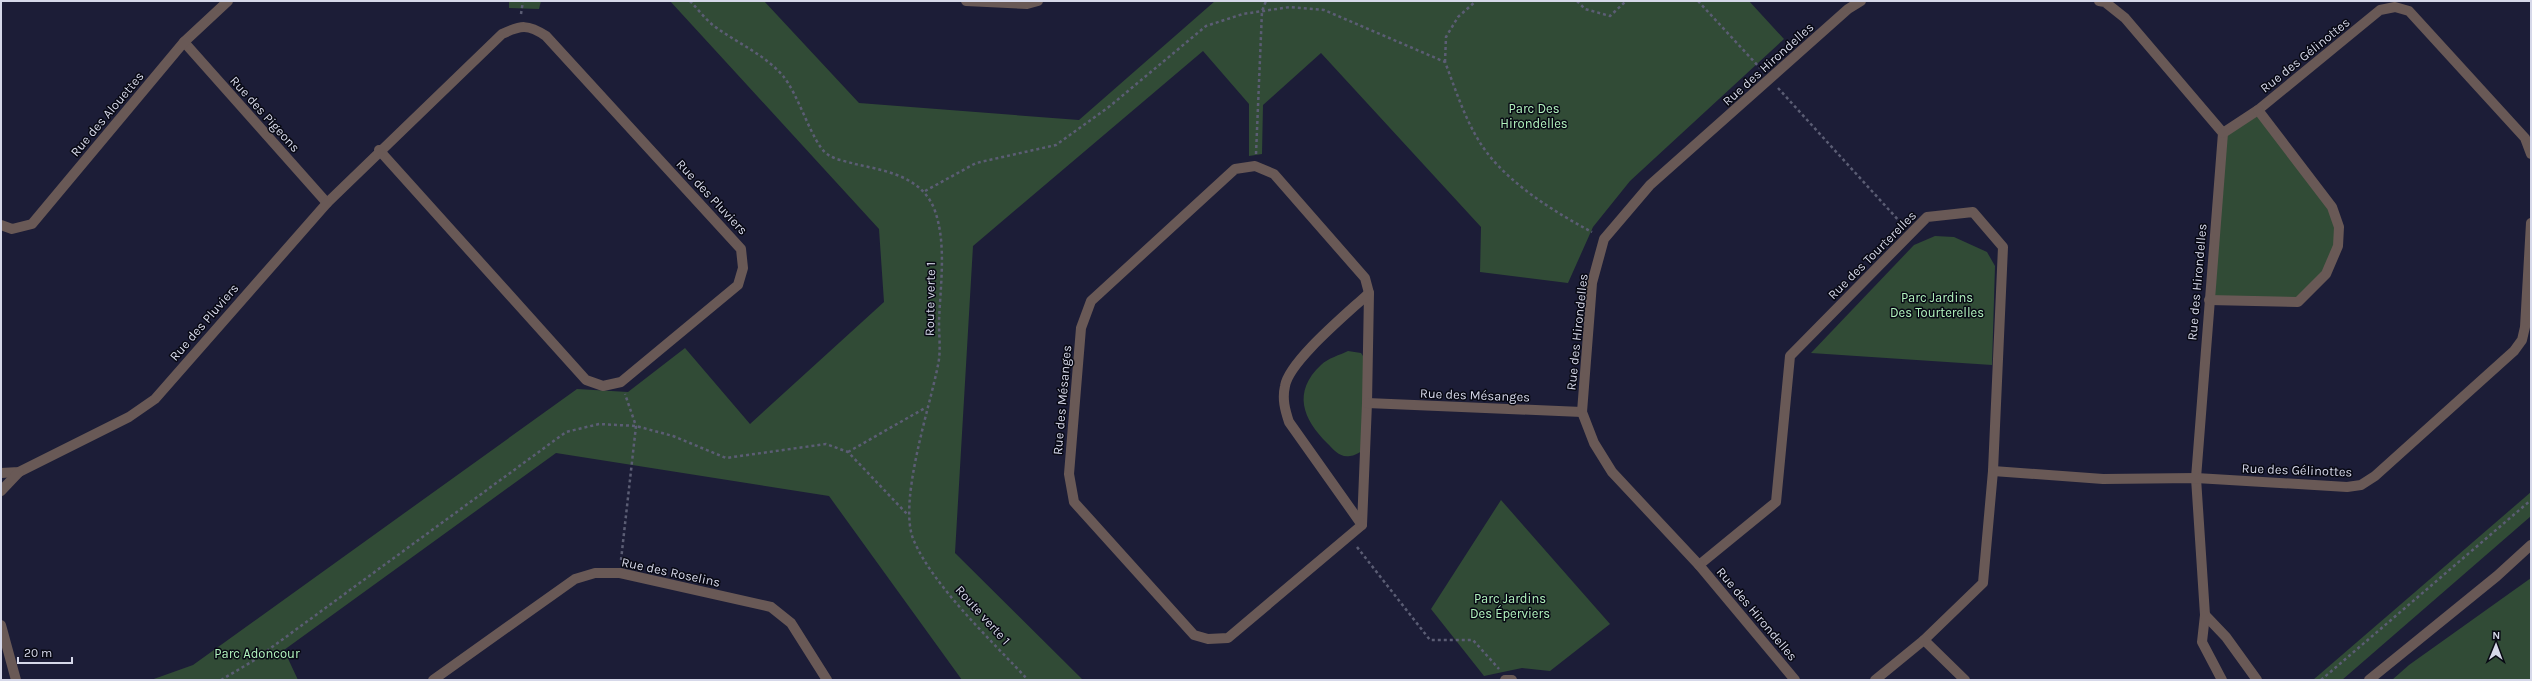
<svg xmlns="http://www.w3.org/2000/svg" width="2532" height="681" viewBox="0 0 2532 681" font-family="Karla,sans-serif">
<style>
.green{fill:#314b36}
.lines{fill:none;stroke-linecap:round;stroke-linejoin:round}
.path{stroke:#5b5d74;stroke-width:2.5;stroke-dasharray:3 3;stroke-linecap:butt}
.minor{stroke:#695956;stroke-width:10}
.labels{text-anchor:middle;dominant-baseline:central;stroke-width:3;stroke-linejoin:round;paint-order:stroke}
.street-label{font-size:13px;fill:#d6d8e9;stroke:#080914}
.park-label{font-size:13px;fill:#b2f4be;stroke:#080914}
</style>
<rect width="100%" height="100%" fill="#1c1d37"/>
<!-- green -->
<g class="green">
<polygon points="509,1 541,1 539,9 509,8"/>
<polygon points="670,1 764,1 859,103 1079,120 1215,1 1749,1 1784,39 1630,181 1593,227 1568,283 1480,272 1481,227 1321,53 1263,105 1262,154 1249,156 1249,104 1203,51 973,246 955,553 1083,680 962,680 829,496 556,453 284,650 298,680 151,680 193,665 577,389 628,392 685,348 750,424 884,302 879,229"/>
<polygon points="2258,110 2332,207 2339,227 2326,274 2298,302 2209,300 2223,133"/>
<polygon points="1935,236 1954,237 1987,252 1995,266 1992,365 1811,353 1914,245"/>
<path d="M 1348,351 L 1361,353 L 1365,359 L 1362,451 C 1358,453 1354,456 1350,456 C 1340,458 1334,450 1327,443 C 1303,419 1292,392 1321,365 C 1328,358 1340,355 1348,351 Z"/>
<polygon points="2531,492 2531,516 2342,680 2313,680"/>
<polygon points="1501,500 1610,624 1550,671 1522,668 1484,676 1431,609"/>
<polygon points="2531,578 2531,680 2392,680 2409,665"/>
</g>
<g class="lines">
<!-- path -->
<g class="path">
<path d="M 690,1 C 698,9 705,19 714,26 C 737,43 764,54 783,76 C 799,95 812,143 827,154 C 835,160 846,161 855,164 C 887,171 923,177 935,211 C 947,245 940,288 939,322 C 939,336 941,352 938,365 C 930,407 897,504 914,541 C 934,587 993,642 1028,680"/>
<polyline points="1577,1 1585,9 1610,16 1626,1"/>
<polyline points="1698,1 1760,68"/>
<polyline points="521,14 523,1"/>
<polyline points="1445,62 1446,37 1458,17 1476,1"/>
<polyline points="1778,88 1901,223"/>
<polyline points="1256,154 1262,11 1266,1"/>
<path d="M 925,191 L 976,163 L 1056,145 L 1110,106 L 1206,26 L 1243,14 L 1290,7 L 1324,10 L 1445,62 C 1457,93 1467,127 1488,154 C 1513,186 1556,213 1592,232"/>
<polyline points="848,452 925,408"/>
<polyline points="1357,547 1430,640 1473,640 1499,669"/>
<polyline points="621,560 636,426 625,394"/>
<polyline points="221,680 253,661 566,432 599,424 636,426 673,436 726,458 826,444 848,452 907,514"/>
<polyline points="2321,680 2531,500"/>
</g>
<!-- minor -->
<g class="minor">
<polyline points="966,1 1027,4 1038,1"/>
<polyline points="2099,1 2105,2 2125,18 2223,133 2196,478 2205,615 2202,642 2222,680"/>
<polyline points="184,42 327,203"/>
<polyline points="2223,133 2258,110 2380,10 2395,7 2409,11 2525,138 2531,154"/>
<polygon points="1255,166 1274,174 1365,278 1369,293 1367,403 1362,525 1228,638 1208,639 1194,635 1074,502 1069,474 1081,328 1091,301 1235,169"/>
<polyline points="1,225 12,229 32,224 184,42 228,1"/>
<polyline points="2209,300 2298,302 2326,274 2338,246 2339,227 2332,207 2258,110"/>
<polyline points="1367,403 1582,412"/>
<polyline points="1993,471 2103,479 2196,478 2347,487 2361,485 2375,476 2514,351 2522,340 2525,327 2531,223"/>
<path d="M 1,473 L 19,472 L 129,417 L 155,399 L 327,203 L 502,34 C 521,25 528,24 546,36 L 741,249 L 743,268 L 738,285 L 621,382 L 603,386 L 586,380 L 379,150"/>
<polyline points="1,491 19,472"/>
<path d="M 1362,525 L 1289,422 C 1285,410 1282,399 1285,386 C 1289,361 1349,312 1369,293"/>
<polyline points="1699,565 1776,502 1790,356 1927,217 1973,212 2003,247 1993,471 1983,583 1924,640 1875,680"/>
<polyline points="2205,615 2226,637 2257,680"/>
<polyline points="1,625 16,680"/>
<polyline points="1924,640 1965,680"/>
<polyline points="433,680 575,579 595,573 620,573 771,607 791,623 827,680"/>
<polyline points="1505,680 1512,680"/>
<polyline points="1795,680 1699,565 1612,472 1594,443 1582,412 1592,283 1604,239 1650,185 1848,9 1861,1"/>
<polyline points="2369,680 2497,576 2531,545"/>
</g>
</g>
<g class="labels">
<!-- street labels -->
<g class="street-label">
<text transform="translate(2305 55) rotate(-39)">Rue des Gélinottes</text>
<text transform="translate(1768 64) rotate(-42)">Rue des Hirondelles</text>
<text transform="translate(107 114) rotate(-50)">Rue des Alouettes</text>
<text transform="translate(265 114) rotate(48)">Rue des Pigeons</text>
<text transform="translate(712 197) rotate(47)">Rue des Pluviers</text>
<text transform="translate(1872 255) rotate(-45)">Rue des Tourterelles</text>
<text transform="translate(2197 282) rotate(-85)">Rue des Hirondelles</text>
<text transform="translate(930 299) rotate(-89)">Route verte 1</text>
<text transform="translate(204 322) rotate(-49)">Rue des Pluviers</text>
<text transform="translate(1577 332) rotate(-84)">Rue des Hirondelles</text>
<text transform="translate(1475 395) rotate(2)">Rue des Mésanges</text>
<text transform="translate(1062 400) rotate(-85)">Rue des Mésanges</text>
<text transform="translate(2297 470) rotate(2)">Rue des Gélinottes</text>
<text transform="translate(671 572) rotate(12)">Rue des Roselins</text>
<text transform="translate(1757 614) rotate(50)">Rue des Hirondelles</text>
<text transform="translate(983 615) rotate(48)">Route verte 1</text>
</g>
<!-- park labels -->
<g class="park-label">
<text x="1534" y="108">Parc Des<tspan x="1534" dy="15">Hirondelles</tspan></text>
<text x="1937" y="297">Parc Jardins<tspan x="1937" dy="15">Des Tourterelles</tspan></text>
<text x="1510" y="598">Parc Jardins<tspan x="1510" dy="15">Des Éperviers</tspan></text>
<text x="257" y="653">Parc Adoncour</text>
</g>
</g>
<!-- border -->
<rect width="2532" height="681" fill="none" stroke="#d6d8e9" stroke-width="4"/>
<!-- north arrow -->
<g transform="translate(2496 645) rotate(1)" stroke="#080914" stroke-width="3" paint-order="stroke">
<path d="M0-3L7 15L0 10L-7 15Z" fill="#d6d8e9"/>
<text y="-6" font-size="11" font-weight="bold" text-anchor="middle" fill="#d6d8e9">N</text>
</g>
<!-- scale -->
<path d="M18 657v6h54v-6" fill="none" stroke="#d6d8e9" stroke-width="2"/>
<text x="24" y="657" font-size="12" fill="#d6d8e9" stroke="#080914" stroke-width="3" paint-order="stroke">20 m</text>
</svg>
